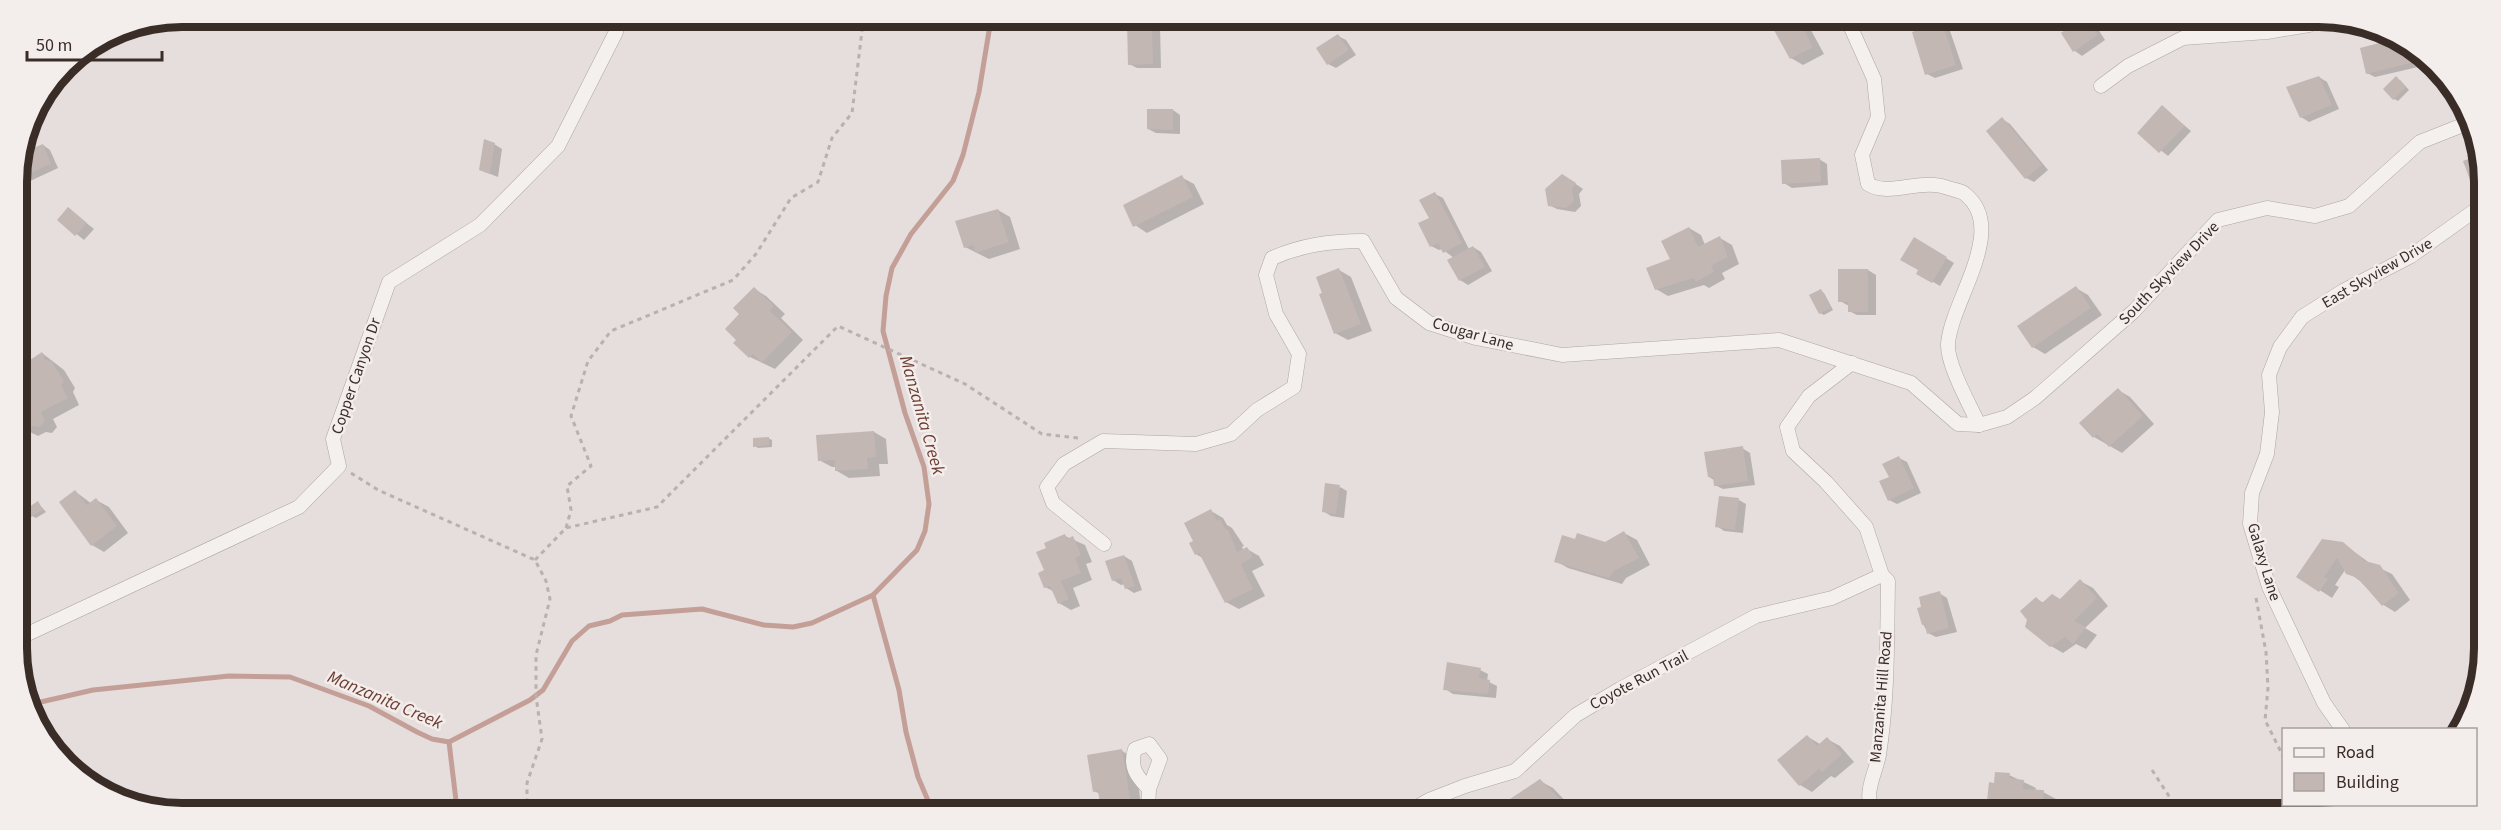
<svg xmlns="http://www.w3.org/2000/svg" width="2501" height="830" viewBox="0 0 2501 830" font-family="'Source Sans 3',sans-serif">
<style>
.shadow{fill:#0003}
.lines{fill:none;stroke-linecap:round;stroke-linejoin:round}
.stream{stroke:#c49f98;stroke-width:5}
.building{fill:#c2b7b3}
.street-casing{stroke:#aea5a2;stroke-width:15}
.path{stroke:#b8b1ae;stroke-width:3;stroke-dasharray:4.5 4.5;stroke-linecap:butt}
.street{stroke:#f4f0ee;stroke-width:14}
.labels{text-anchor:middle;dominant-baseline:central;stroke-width:5;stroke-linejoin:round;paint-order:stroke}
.street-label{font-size:16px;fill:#3a2c27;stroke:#f3edeb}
.water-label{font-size:18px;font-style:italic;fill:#6c3e33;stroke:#f3edeb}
.rim{fill:none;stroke:#3a2c27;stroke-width:8}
</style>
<rect width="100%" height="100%" fill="#e5dedc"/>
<!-- shadow -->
<g class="shadow">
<polygon points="1152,21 1160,26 1161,68 1137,68 1129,64"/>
<polygon points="1771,21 1806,21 1824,54 1803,65 1791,58"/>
<polygon points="2081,22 2094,23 2105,40 2082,56 2075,51 2063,34"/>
<polygon points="1941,24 1949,28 1963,69 1935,78 1927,74"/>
<polygon points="1338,36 1346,40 1356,55 1336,68 1328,64"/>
<polygon points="2393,42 2416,56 2418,67 2375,77 2367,73"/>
<polygon points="2319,77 2327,82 2339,109 2309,122 2301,117"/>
<polygon points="2400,80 2409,90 2398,101 2394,99"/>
<polygon points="2162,107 2191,131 2168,156 2139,133"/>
<polygon points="1173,110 1180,115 1180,134 1156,133 1148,129"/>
<polygon points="2002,119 2010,124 2048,170 2034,182 2026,178"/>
<polygon points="494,144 502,149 498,177 480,170"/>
<polygon points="43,145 50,150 58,168 28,182 20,177 17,170 21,155"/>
<polygon points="2481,155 2481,188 2473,184 2464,162"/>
<polygon points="1819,159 1827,164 1828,185 1792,188 1784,183"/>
<polygon points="1181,177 1194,184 1204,204 1147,233 1135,225"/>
<polygon points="1570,180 1583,189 1579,194 1581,206 1575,212 1557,209 1549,205"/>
<polygon points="1435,194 1443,198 1469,249 1473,247 1481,252 1492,271 1468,285 1460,280 1454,258 1442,249 1439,250 1431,246 1431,218"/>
<polygon points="69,209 94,229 84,240 59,220"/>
<polygon points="998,210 1010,217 1020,249 989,259 965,247"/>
<polygon points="1689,228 1701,235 1705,245 1720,238 1732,245 1739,264 1722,273 1725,279 1709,288 1704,285 1668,296 1656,289"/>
<polygon points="1915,239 1954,263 1940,286 1918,273 1920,270"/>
<polygon points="1339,270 1351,277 1372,331 1348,340 1335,333 1324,294"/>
<polygon points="1868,270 1876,275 1876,315 1857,315 1849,311 1849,306 1840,301"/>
<polygon points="2076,288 2088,295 2102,315 2045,354 2033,347"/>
<polygon points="754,289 766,296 785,314 781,318 803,340 775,369 750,357 738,340"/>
<polygon points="1821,291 1824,293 1833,310 1824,315 1820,313"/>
<polygon points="42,353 64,370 75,388 73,392 79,405 53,419 57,427 52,433 46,432 38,436 30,432 25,435 18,431 18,363 26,358 31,361"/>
<polygon points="2118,390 2130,397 2154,424 2122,453 2094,437"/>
<polygon points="874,432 886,439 888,464 879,464 880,476 849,478 837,471 837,467 832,467 819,460"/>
<polygon points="768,438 772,440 772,447 758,448 755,446"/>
<polygon points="1742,448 1750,453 1755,485 1723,489 1715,485 1714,480 1709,477"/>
<polygon points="1899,458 1907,462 1921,493 1897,504 1889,500"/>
<polygon points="1340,487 1347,491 1344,518 1331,516 1323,511"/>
<polygon points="76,492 92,504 96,500 109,507 128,533 104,552 92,545"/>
<polygon points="1739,500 1746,504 1743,533 1724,531 1717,526"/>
<polygon points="38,503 46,512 36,518 32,516"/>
<polygon points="1211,511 1223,518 1227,525 1232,528 1244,546 1242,547 1244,551 1247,549 1259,556 1264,565 1252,571 1265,596 1239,609 1226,602 1204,559 1196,554 1195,542"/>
<polygon points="1624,533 1637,540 1650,565 1626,578 1622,584 1568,568 1556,561 1576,540 1605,543"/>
<polygon points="1065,536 1085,545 1092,562 1086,564 1092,580 1073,588 1080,606 1071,610 1059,603 1055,592 1045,587 1048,548"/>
<polygon points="2342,543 2371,564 2392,574 2410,600 2395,612 2382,604 2360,581 2345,570 2335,585 2339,587 2332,598 2298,576"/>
<polygon points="1124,556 1132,561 1142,590 1134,593 1126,588 1125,584 1121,585 1113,580"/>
<polygon points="2080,581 2093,588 2108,606 2085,628 2097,635 2086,649 2076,644 2063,653 2051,646 2036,599 2044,603 2061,601"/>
<polygon points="1939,593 1947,598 1957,632 1936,637 1928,633 1923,624"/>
<polygon points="1480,670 1488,674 1487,681 1497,686 1496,698 1453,694 1445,689"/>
<polygon points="1808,737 1820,744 1827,739 1840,746 1854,762 1835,778 1831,776 1812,792 1800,785"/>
<polygon points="1122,751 1134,758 1142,810 1102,810 1100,794 1094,791"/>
<polygon points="2009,775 2036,788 2035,791 2043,792 2056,799 2055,812 1997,812 1993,810 1993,803 1989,800 1995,785"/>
<polygon points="1540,781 1553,788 1575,811 1515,811 1509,802"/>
</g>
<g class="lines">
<!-- stream -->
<g class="stream">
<polyline points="873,595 899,690 906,732 918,777 932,810"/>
<polyline points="32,704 93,690 229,676 290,677 369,706 417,732 432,739 449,742 530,700 543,690 572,641 589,626 610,621 622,615 702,609 764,625 793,627 812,623 873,595 917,550 925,531 929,504 924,467 905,413 883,331 886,296 892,268 911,234 953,181 963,155 979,92 991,19"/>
<polyline points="449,742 457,809"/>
</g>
</g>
<!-- building -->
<g class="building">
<polygon points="1127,20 1152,20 1153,64 1128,65"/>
<polygon points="1769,21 1799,21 1813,47 1790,59"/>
<polygon points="2078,21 2089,22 2098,35 2073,52 2061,33"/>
<polygon points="1942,22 1956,65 1925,75 1912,32"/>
<polygon points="1338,34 1349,50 1327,65 1316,48"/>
<polygon points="2391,40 2409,51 2411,63 2366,74 2360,48"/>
<polygon points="2319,76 2332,105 2300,118 2286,87"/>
<polygon points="2396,76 2406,87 2393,100 2383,89"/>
<polygon points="2162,105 2185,126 2159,153 2137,133"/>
<polygon points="1147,109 1173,109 1173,130 1147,129"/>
<polygon points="2002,117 2042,165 2025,179 1986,131"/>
<polygon points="484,139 495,143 490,174 479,170"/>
<polygon points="43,144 51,164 19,178 17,172 21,153"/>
<polygon points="2481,154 2481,181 2472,185 2463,161"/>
<polygon points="1820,158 1821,182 1782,184 1781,160"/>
<polygon points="1562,174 1576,183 1572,189 1574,201 1566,208 1548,206 1545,189"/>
<polygon points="1182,175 1193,197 1133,227 1123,205"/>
<polygon points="1435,192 1462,243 1443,253 1438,243 1430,247 1418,223 1429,218 1419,200"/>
<polygon points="68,207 87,223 75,236 57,220"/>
<polygon points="998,209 1009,242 976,253 973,245 964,248 955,221"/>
<polygon points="1689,227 1698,247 1720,236 1728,257 1711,266 1714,272 1696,282 1693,278 1655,290 1646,268 1670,259 1661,241"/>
<polygon points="1914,237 1947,257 1932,283 1916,274 1918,270 1900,260"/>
<polygon points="1473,246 1485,267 1459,281 1447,260"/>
<polygon points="1339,268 1361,324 1334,334 1319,294 1322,293 1316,277"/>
<polygon points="1838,269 1868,269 1868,312 1848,312 1848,302 1838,302"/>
<polygon points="2076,286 2091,308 2032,348 2017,326"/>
<polygon points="754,287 774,306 770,311 792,332 762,363 753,354 749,358 733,343 736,340 725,329 739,314 733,308"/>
<polygon points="1821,289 1831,308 1819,314 1809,295"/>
<polygon points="42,352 45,360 51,361 64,381 61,385 68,398 41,412 45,420 40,427 33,426 25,430 21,423 18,425 18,361 26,356 30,360"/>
<polygon points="2118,388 2143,416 2109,447 2097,434 2093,438 2079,423"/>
<polygon points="874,431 876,457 867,458 868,469 835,471 835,460 818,461 816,435"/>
<polygon points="769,437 769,445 753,447 753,438"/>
<polygon points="1743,446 1748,481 1714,486 1713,477 1708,477 1704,452"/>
<polygon points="1899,456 1914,488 1888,501 1879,481 1889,477 1882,464"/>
<polygon points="1325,483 1340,485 1336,514 1322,512"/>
<polygon points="75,490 87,505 96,498 117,526 91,546 59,502"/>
<polygon points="1719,496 1739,498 1735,530 1715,527"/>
<polygon points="38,501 43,510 31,517 26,509"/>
<polygon points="1211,509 1217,521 1220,519 1226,530 1228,529 1237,552 1247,547 1253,557 1241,564 1253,589 1225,603 1199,553 1195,555 1189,543 1193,541 1184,523"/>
<polygon points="1624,531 1639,558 1614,571 1609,578 1554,562 1562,535 1575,539 1577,533 1605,542"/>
<polygon points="1065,534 1067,539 1073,536 1081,555 1075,558 1081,573 1061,581 1069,599 1058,604 1050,586 1044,588 1038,573 1044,570 1036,552 1046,548 1044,543"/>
<polygon points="2322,539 2343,542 2365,561 2380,565 2399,593 2382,606 2358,578 2346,574 2337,558 2324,577 2328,579 2319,592 2296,577"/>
<polygon points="1124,555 1135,586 1125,589 1121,578 1112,581 1105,561"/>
<polygon points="2080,579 2097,598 2074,621 2086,627 2073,644 2065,637 2050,647 2025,627 2027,620 2020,611 2036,597 2042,603 2052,594 2060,599"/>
<polygon points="1940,591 1949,628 1927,634 1925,624 1922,625 1917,608 1921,607 1919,597"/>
<polygon points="1447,662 1481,668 1479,678 1490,680 1488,694 1443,690"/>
<polygon points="1807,735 1817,746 1827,737 1842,754 1822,772 1819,769 1799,786 1777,760"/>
<polygon points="1122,749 1132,810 1101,810 1098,791 1093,792 1087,755"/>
<polygon points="1995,772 2010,773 2009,778 2024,780 2023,789 2044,790 2042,812 1991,811 1992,802 1987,801 1989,782 1994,783"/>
<polygon points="1540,779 1571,811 1514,811 1507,801"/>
</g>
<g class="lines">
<!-- street casing -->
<g class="street-casing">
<g id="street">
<path d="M 1848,21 L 1874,79 L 1878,117 L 1862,155 L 1868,184 C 1887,196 1913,182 1935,185 C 1941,185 1947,188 1952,189 C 1957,191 1962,191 1965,194 C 2009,229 1951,301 1948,344 C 1947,365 1970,405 1979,425"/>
<polyline points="2101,86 2128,66 2183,38 2267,32 2309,25 2310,22"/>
<path d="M 1852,363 L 1809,396 L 1787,427 L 1793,451 L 1826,482 L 1866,527 L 1882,575 L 1888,581 C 1887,638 1888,698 1879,755 C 1875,775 1864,791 1872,812"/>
<path d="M 1104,544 L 1053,503 L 1047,487 L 1064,464 L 1103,441 L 1196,444 L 1231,434 L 1257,410 L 1294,387 L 1299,354 L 1276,314 L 1266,275 L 1272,258 C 1302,245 1330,241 1363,241 L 1396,298 L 1429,323 L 1476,338 L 1562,355 L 1779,340 L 1911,383 L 1958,424 L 1979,425 L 2007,417 L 2035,398 L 2134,311 L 2218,220 L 2267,208 L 2315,216 L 2349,206 L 2420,142 L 2468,123"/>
<polyline points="19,638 299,507 339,466 333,439 389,282 480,225 558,146 616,32 614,18"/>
<polyline points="2343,730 2324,703 2269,587 2250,524 2252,493 2267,454 2272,412 2269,375 2280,347 2302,317 2343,291 2411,256 2481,206"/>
<path d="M 1148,810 L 1149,789 L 1160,759 L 1149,744 L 1135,749 C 1129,767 1137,777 1149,789"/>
<polyline points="1410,811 1429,800 1465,786 1515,771 1576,715 1620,689 1756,616 1832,598 1882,575"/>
</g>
</g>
<!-- path -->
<g class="path">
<polyline points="351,473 378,490 535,560 546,581 550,599 536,655 536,696 542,739 527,783 527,809"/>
<polyline points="566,528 571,510 567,486 591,466 571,416 588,361 611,331 733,280 756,254 791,198 818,182 832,138 852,113 862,31 857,18"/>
<polyline points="535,560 566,528 657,507 838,326 965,384 1042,434 1078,438"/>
<polyline points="2256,598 2266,652 2268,688 2265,720 2284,758"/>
<polyline points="2152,770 2180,813"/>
<polyline points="2335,804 2338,810"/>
</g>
<!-- street -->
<use href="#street" class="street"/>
</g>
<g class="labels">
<!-- street labels -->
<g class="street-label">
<text transform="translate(2169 273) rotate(-46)">South Skyview Drive</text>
<text transform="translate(2377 273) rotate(-30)">East Skyview Drive</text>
<text transform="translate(1473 334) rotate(16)">Cougar Lane</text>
<text transform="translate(356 376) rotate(-71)">Copper Canyon Dr</text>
<text transform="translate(2264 562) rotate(73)">Galaxy Lane</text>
<text transform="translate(1639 680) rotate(-28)">Coyote Run Trail</text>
<text transform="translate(1881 697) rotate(-85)">Manzanita Hill Road</text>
</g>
<!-- water labels -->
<g class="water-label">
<text transform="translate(922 415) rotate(74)">Manzanita Creek</text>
<text transform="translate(385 700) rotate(23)">Manzanita Creek</text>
</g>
</g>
<!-- crop -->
<path d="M0 0H2501V830H0ZM182 27H2319A155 155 0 0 1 2474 182V648A155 155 0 0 1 2319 803H182A155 155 0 0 1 27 648V182A155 155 0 0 1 182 27Z" fill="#f3edeb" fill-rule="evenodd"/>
<path class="rim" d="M182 27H2319A155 155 0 0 1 2474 182V648A155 155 0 0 1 2319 803H182A155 155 0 0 1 27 648V182A155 155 0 0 1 182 27Z"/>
<!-- legend -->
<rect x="2282" y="728" width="195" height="78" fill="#f3edeb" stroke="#a9a09d" stroke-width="1.5"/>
<rect x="2294" y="748" width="30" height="9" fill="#f4f0ee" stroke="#a9a09d" stroke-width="1.5"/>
<text x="2336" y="758" font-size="18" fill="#3a2c27">Road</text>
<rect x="2294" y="773" width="30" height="18" fill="#c2b7b3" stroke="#a9a09d" stroke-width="1.5"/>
<text x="2336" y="788" font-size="18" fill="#3a2c27">Building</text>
<!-- scale -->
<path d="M27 51v9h135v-9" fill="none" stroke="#3a2c27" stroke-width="3"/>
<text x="36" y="51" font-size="18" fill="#3a2c27" stroke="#f3edeb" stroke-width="4.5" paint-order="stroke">50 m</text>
</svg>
